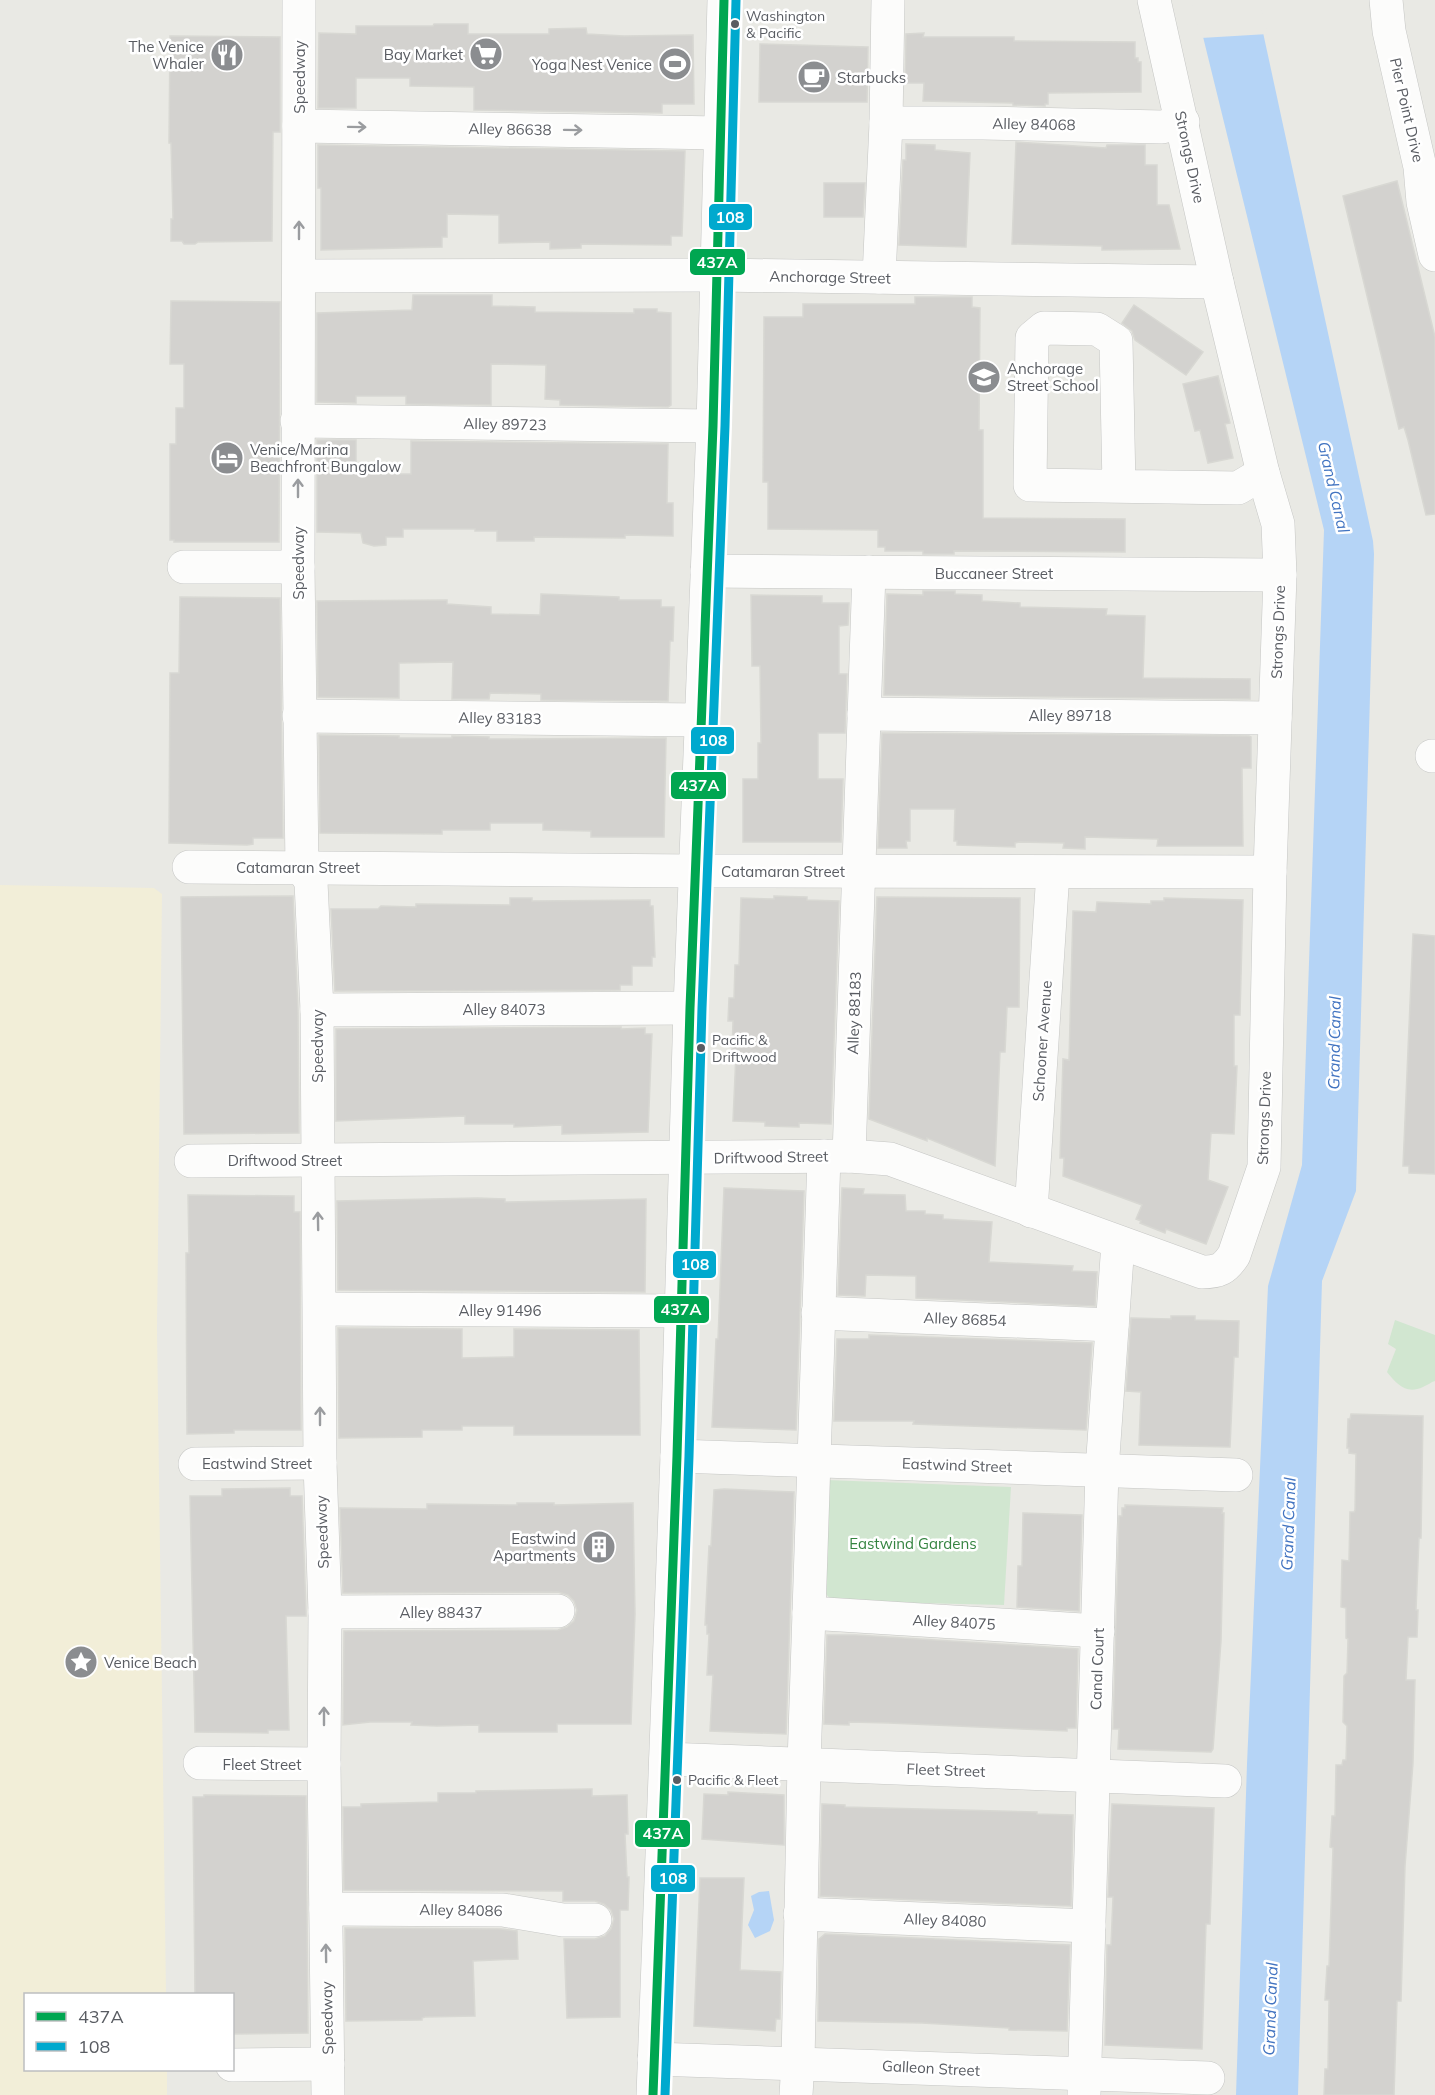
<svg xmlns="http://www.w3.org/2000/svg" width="1435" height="2095" viewBox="0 0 1435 2095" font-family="Mulish,sans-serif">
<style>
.green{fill:#d1e6d0}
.sand{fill:#f2eed8}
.water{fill:#b5d4f6}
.pier{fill:#e9e9e4}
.building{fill:#d3d2cf;stroke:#d8d8d3;stroke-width:1.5}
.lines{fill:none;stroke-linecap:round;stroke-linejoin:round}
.minor-casing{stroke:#c5c6c4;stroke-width:34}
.minor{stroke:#fcfcfb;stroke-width:33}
.bus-1-casing{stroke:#fff;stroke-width:14}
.bus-2-casing{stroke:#fff;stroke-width:14}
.bus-1{stroke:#00a651;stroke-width:9}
.bus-2{stroke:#00a9ce;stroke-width:9}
.oneway{stroke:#9a9c9f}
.bus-dot{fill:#595c62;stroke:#fff;stroke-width:2}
.labels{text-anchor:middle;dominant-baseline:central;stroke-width:5;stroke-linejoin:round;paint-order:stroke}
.bus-label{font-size:14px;fill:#595c62;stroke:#fff;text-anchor:start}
.poi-label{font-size:15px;fill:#595c62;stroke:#fff;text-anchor:end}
.street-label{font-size:15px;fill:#595c62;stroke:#fff}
.park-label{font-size:15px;fill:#358441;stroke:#fff}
.water-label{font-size:16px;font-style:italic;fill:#4274c1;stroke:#fff}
.line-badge{stroke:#fff;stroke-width:2}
.badge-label{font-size:16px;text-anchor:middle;font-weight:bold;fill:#fff}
</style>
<rect width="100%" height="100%" fill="#e9e9e4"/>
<!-- green -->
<g class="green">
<path d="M 1395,1320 L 1435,1335 L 1435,1381 C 1431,1382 1428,1385 1423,1387 C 1406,1395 1397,1384 1387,1372 L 1396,1349 L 1388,1344 Z"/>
<polygon points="827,1480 1011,1487 1004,1605 832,1601 821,1588"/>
</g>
<!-- sand -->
<polygon class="sand" points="0,885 154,888 162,894 157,1329 166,1994 26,1994 26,2070 167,2070 167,2095 0,2095"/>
<!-- water -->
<g class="water">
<polygon points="1194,0 1256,0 1373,541 1374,554 1356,1191 1322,1281 1298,2095 1236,2095 1247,1764 1268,1286 1302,1165 1324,530"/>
<polygon points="769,1891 774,1920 770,1931 755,1938 748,1925 754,1910 751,1896 759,1892"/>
</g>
<!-- pier -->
<polygon class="pier" points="1191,0 1259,0 1268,34 1201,38"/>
<!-- building -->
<g class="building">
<polygon points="434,24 468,24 468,34 549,34 549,29 586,28 587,34 624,36 693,35 694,104 662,104 662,113 474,110 474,87 410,86 410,78 356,78 356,108 318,108 319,33 356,34 356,26 433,26"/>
<polygon points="924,33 923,37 1014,37 1014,41 1135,42 1135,58 1138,58 1138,62 1141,62 1141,92 1048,93 1048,104 1045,104 1045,106 1013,105 1013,103 923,101 924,83 905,83 906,34"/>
<polygon points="170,36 280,37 280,132 273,132 272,241 198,242 195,244 184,244 182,241 171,241 171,219 173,219 171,143 169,143"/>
<polygon points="760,44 868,47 867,102 759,102"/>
<polygon points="1016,142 1106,148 1107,145 1145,145 1145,165 1157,165 1157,205 1169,205 1180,249 1102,250 1102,246 1012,244"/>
<polygon points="906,144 935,145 935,150 970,153 966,247 899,245 903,160 906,160"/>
<polygon points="318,145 685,151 682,236 671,236 671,245 581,244 581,248 550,249 550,242 499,243 499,215 447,214 447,237 442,237 442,247 321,250 321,188 318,188"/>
<polygon points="1397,181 1435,337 1435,514 1426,515 1408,440 1404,427 1399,429 1343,196"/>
<polygon points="824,183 865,183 863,217 824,217"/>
<polygon points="413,295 492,295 492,306 535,307 535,312 634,313 634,309 657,309 657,312 671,313 671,405 668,407 560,405 560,400 545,399 546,365 491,364 491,405 406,404 406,396 356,396 356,403 317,402 317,313 412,310"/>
<polygon points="915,297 972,297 972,307 980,308 979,430 983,430 983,518 1125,519 1125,552 954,551 954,554 923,554 923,551 885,551 885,547 878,547 878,530 768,529 768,482 763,482 764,317 803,317 803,304 915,304"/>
<polygon points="171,301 280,302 279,542 174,542 174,540 170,540 170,444 176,444 176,408 184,408 184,364 170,364"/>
<polygon points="1134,305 1203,352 1186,375 1135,340 1132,331 1122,323"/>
<polygon points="1218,376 1230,423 1225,424 1233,458 1208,463 1200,430 1195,431 1183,384"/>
<polygon points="317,440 356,440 356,474 411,474 411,441 668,444 667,503 673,503 673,536 625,535 625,538 534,537 534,541 497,541 497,531 475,531 475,529 403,529 403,537 386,537 386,545 374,546 363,543 361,533 317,532"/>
<polygon points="923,591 955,591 955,594 982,595 982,601 1020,603 1020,607 1107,609 1106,615 1145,616 1143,678 1250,679 1250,699 884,695 887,594 923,595"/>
<polygon points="541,594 619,597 619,600 661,600 661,607 674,607 673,641 670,641 668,701 541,700 541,694 490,693 489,699 452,699 453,662 399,663 399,698 318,697 317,601 447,600 447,604 491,607 491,614 540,615"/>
<polygon points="751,595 822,596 822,603 849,603 848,625 839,626 839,674 847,674 845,733 818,733 818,779 843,779 841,842 743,842 743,779 758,779 758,743 761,743 760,666 752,666"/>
<polygon points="180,597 280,598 283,838 253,838 253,844 247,845 169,843 170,673 179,673"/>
<polygon points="882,733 1249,736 1251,737 1251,768 1242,768 1243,846 1157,846 1158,839 1085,837 1085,849 1063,848 1064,843 1019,842 1015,843 1015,847 957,845 957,841 954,841 955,809 910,809 910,841 906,841 907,848 878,848"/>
<polygon points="319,735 399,736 399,738 452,738 452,736 489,737 489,739 666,738 664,837 591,837 591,831 543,830 543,823 490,823 490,830 442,830 442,834 320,833"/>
<polygon points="293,896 298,1011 299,1133 184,1134 181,897"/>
<polygon points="774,896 807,897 807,900 839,901 831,1124 799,1123 799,1127 765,1126 765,1122 733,1121 736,1053 732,1053 733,1021 728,1021 729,998 734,998 735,965 739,965 741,898 774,899"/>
<polygon points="877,897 1020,898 1019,1007 1007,1007 1005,1052 1000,1052 995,1166 927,1138 927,1141 869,1119"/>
<polygon points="510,898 532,898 532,901 650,900 650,906 653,906 655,957 652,957 652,966 632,966 632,985 620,985 620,990 335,991 331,909 378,909 381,906 416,907 416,904 510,905"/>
<polygon points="1164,898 1243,900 1240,1015 1234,1015 1234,1066 1237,1066 1234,1134 1211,1133 1208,1180 1228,1187 1206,1244 1166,1229 1165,1233 1140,1223 1141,1221 1136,1219 1142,1205 1063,1176 1064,1158 1060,1158 1063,1059 1069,1060 1073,911 1096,912 1097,902 1151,904 1151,901 1164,901"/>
<polygon points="1413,934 1435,936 1435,1174 1409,1173 1409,1166 1403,1166"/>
<polygon points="621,1027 621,1029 645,1028 645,1034 652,1034 648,1132 562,1134 562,1125 514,1127 514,1124 465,1124 465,1116 336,1121 336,1029"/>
<polygon points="724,1188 804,1191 796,1430 712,1427 716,1339 718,1339"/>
<polygon points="842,1188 864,1189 863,1194 905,1195 906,1211 925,1211 925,1214 943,1215 943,1219 992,1222 989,1262 1073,1266 1072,1271 1097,1272 1095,1306 916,1298 916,1276 866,1275 865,1296 838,1295"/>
<polygon points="188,1195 294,1196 294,1212 300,1212 301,1430 234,1430 234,1433 187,1434 186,1253 189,1253"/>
<polygon points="477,1198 505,1199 505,1202 646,1199 645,1292 338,1290 337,1201"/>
<polygon points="1171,1316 1195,1316 1195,1320 1239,1321 1238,1357 1234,1357 1230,1447 1139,1445 1141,1392 1126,1391 1131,1318 1171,1319"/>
<polygon points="338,1328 462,1329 462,1358 514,1357 514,1329 639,1330 640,1435 514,1435 514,1426 462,1426 462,1430 422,1430 422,1437 339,1438"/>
<polygon points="869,1335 1092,1343 1086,1430 913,1424 914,1421 834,1421 837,1339 869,1339"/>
<polygon points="1351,1414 1423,1416 1421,1538 1419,1538 1416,1610 1418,1610 1417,1637 1408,1637 1406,1680 1415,1680 1413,1763 1405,1866 1401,2001 1397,2001 1394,2095 1324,2095 1325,2069 1328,2069 1329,2000 1325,2000 1327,1966 1329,1966 1333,1848 1330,1847 1332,1816 1335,1816 1336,1765 1342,1765 1343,1760 1346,1760 1347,1726 1343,1722 1344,1676 1347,1673 1348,1639 1346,1638 1346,1608 1341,1607 1342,1560 1349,1561 1350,1512 1354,1512 1355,1510 1356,1454 1349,1453 1349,1448 1347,1448 1348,1419 1350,1419"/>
<polygon points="290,1488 290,1496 302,1496 306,1612 306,1616 286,1616 289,1730 268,1730 268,1733 195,1732 190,1496 222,1496 222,1489"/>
<polygon points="724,1489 794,1492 786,1734 710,1731 713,1675 707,1675 709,1634 707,1634 707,1625 705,1625 709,1546 711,1546 714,1490"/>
<polygon points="517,1503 554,1503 554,1505 633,1503 635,1614 631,1724 557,1724 557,1732 479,1732 479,1725 437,1726 411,1725 412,1722 370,1722 343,1725 344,1631 558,1630 567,1627 574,1621 577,1610 574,1601 568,1595 558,1592 343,1593 340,1508 427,1509 427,1504 517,1505"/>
<polygon points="1125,1505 1223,1508 1222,1513 1224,1513 1221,1641 1213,1749 1211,1752 1118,1749 1119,1729 1113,1729 1119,1516 1122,1516 1122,1508 1125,1508"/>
<polygon points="1023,1513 1082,1515 1079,1611 1017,1607 1018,1566 1022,1566"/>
<polygon points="827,1635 856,1635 1078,1649 1076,1728 1067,1728 1067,1731 889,1723 849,1722 849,1725 824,1724"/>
<polygon points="589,1789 592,1789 592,1796 627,1795 628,1834 625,1834 627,1877 629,1877 628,1910 620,1910 620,2017 567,2018 564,1939 595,1939 605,1936 611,1929 614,1919 611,1910 604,1904 595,1901 563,1901 563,1891 344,1890 343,1807 361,1807 361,1804 438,1802 438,1793 476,1793 476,1791"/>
<polygon points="728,1792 784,1795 784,1845 702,1839 704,1794 728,1795"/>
<polygon points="204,1795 306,1796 308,2033 232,2034 232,1995 195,1995 193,1797 204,1797"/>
<polygon points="822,1804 845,1805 845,1807 1037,1812 1037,1814 1073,1815 1071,1906 820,1896"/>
<polygon points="1112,1804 1214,1808 1210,1924 1206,1924 1202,2049 1105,2045 1107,1945 1111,1945 1113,1897 1108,1897"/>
<polygon points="700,1878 744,1878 740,1970 781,1972 780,2019 776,2019 775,2031 694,2026"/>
<polygon points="345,1928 501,1929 517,1931 518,1959 473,1961 475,2016 425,2017 422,2018 422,2020 346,2021"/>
<polygon points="825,1934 1070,1945 1067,2031 1009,2030 1009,2028 922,2023 818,2021 819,1939"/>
</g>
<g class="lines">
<!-- minor casing -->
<g class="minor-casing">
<g id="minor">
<polyline points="299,0 298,567 302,867 311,882 317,1010 320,1463 325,1612 324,1764 328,2095"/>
<polyline points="1386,0 1389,31 1420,167 1423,202 1435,255"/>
<polyline points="886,123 983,123 1162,127 1183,122"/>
<polyline points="299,126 721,133"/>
<polyline points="299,276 718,275 1217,282"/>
<polyline points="879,277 886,123 888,0"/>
<polyline points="297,421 713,426"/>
<polyline points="1119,486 1116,341 1097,329 1044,328 1032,338 1030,485 1238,488 1263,473"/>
<polyline points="184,567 298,567"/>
<polyline points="707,571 1280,575"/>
<polyline points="864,714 1275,718"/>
<polyline points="299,716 702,720"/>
<polyline points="1432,756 1435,756"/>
<polyline points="189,867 695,871 1270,872"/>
<polyline points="317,1010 690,1008"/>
<polyline points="849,1156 869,572"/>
<path d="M 191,1161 L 849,1156 L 890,1159 L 1202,1272 C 1219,1272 1225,1269 1234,1255 L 1264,1167 L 1270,872 L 1280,575 L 1278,524 L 1263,473 L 1217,282 L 1154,0"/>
<polyline points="1031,1211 1053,872"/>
<polyline points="320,1309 681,1311"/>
<polyline points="818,1313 1112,1325"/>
<polyline points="677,1456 1236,1475"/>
<polyline points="195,1464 320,1463"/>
<polyline points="325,1612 558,1611"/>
<polyline points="809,1613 1098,1631"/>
<polyline points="666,1759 1225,1781"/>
<polyline points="200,1763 324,1764"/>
<polyline points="326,1909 503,1910 563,1920 595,1920"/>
<polyline points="800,1914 1089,1926"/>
<polyline points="654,2059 1208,2078"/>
<polyline points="232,2065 328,2064"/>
<polyline points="653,2095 677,1456 690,1008 713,426 724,0"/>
<polyline points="796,2095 798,2062 804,1764 824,1156"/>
<polyline points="1084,2095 1102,1470 1118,1243"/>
</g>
</g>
<!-- minor -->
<use href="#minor" class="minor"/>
<!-- bus-1 casing -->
<g class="bus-1-casing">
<polyline id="bus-1" points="653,2095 677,1456 690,1008 713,426 724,0"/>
</g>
<!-- bus-2 casing -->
<g class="bus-2-casing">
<polyline id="bus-2" points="665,2095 689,1456 702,1008 725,426 736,0"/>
</g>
<!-- bus-1 -->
<use href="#bus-1" class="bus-1"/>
<!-- bus-2 -->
<use href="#bus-2" class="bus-2"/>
</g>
<!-- one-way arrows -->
<defs><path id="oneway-shaft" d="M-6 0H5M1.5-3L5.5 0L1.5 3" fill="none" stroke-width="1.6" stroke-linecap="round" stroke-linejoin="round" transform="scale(1.5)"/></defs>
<g class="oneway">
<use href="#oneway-shaft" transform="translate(357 127) rotate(1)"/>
<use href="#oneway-shaft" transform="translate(573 130) rotate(1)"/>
<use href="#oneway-shaft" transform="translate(299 230) rotate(-90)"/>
<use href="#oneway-shaft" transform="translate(298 488) rotate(-90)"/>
<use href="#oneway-shaft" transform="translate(318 1221) rotate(-91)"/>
<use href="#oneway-shaft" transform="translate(320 1416) rotate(-90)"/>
<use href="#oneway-shaft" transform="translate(324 1716) rotate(-90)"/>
<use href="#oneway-shaft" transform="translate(326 1953) rotate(-91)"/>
</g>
<!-- icons -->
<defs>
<g id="supermarket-disc" transform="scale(1.725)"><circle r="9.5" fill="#8b8d90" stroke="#fff"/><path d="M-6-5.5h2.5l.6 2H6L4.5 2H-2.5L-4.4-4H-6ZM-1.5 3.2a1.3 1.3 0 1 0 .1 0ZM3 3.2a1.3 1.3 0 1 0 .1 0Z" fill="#fff"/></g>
<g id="restaurant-disc" transform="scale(1.725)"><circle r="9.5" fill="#8b8d90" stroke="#fff"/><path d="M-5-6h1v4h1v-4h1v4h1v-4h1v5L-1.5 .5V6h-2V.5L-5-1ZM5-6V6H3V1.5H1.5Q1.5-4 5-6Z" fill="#fff"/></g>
<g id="stadium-disc" transform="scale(1.725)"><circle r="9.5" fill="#8b8d90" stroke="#fff"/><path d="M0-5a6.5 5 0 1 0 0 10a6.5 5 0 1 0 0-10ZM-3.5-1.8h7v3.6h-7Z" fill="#fff"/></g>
<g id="cafe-disc" transform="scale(1.725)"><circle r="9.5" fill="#8b8d90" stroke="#fff"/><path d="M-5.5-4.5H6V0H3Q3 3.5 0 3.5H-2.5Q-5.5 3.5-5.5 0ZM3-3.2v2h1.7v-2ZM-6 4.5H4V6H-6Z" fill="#fff"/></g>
<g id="school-disc" transform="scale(1.725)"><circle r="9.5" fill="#8b8d90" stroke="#fff"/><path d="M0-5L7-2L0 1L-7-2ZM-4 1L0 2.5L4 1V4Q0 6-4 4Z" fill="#fff"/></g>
<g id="hotel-disc" transform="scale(1.725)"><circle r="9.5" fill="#8b8d90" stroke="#fff"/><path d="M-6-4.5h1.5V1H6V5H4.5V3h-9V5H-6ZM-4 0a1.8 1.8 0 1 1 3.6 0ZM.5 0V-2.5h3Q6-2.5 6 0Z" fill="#fff"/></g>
<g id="building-disc" transform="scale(1.725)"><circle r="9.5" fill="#8b8d90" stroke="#fff"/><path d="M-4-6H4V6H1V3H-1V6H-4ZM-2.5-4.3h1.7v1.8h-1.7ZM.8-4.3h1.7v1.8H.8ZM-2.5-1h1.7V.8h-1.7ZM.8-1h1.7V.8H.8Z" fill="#fff"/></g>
<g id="sight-disc" transform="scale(1.725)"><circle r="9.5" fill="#8b8d90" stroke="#fff"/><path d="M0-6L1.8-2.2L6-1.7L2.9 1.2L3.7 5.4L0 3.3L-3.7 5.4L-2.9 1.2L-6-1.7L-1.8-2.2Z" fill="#fff"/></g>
</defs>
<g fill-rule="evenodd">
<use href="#supermarket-disc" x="486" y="54"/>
<use href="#restaurant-disc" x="227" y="55"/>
<use href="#stadium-disc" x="675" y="64"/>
<use href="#cafe-disc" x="814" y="77"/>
<use href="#school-disc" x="984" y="377"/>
<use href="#hotel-disc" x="227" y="458"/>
<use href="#building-disc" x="599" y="1547"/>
<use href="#sight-disc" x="81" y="1662"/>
</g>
<!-- markers -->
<g class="bus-dot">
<circle cx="735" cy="24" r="5"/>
<circle cx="701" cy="1048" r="5"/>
<circle cx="677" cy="1780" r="5"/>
</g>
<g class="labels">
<!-- bus labels -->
<g class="bus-label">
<text x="746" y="16">Washington<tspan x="746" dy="17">&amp; Pacific</tspan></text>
<text x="712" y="1040">Pacific &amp;<tspan x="712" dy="17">Driftwood</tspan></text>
<text x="688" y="1780">Pacific &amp; Fleet</text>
</g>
<!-- poi labels -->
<g class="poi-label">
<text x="204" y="46">The Venice<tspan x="204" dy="17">Whaler</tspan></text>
<text x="463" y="54">Bay Market</text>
<text x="652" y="64">Yoga Nest Venice</text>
<text x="837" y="77" text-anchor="start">Starbucks</text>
<text x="1007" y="368" text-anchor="start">Anchorage<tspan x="1007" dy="17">Street School</tspan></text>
<text x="250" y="449" text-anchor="start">Venice/Marina<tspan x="250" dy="17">Beachfront Bungalow</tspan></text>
<text x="576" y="1538">Eastwind<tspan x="576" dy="17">Apartments</tspan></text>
<text x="104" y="1662" text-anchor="start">Venice Beach</text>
</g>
<!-- street labels -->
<g class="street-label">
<text transform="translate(299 77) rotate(-90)">Speedway</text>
<text transform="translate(1407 110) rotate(77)">Pier Point Drive</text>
<text transform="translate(1034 124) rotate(1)">Alley 84068</text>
<text transform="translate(510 129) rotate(1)">Alley 86638</text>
<text transform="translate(1190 157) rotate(78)">Strongs Drive</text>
<text transform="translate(830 277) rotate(1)">Anchorage Street</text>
<text transform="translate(505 424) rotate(1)">Alley 89723</text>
<text transform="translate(298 563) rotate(-90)">Speedway</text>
<text x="994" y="573">Buccaneer Street</text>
<text transform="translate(1278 632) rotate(-88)">Strongs Drive</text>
<text x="1070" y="715">Alley 89718</text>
<text transform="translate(500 718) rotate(1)">Alley 83183</text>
<text x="298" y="867">Catamaran Street</text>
<text x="783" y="871">Catamaran Street</text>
<text x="504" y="1009">Alley 84073</text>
<text transform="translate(854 1013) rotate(-88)">Alley 88183</text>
<text transform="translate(1042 1041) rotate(-86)">Schooner Avenue</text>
<text transform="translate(317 1046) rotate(-90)">Speedway</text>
<text transform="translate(1264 1118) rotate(-88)">Strongs Drive</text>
<text transform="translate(771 1157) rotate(-1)">Driftwood Street</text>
<text x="285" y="1160">Driftwood Street</text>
<text x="500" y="1310">Alley 91496</text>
<text transform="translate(965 1319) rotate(2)">Alley 86854</text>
<text x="257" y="1463">Eastwind Street</text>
<text transform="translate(957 1465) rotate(2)">Eastwind Street</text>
<text transform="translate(322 1532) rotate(-92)">Speedway</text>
<text x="441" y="1612">Alley 88437</text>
<text transform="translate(954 1622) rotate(3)">Alley 84075</text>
<text transform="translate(1097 1669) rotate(-88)">Canal Court</text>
<text x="262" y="1764">Fleet Street</text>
<text transform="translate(946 1770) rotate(2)">Fleet Street</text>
<text transform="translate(461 1910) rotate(1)">Alley 84086</text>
<text transform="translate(945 1920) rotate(2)">Alley 84080</text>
<text transform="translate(327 2018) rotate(-91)">Speedway</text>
<text transform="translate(931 2068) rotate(3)">Galleon Street</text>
</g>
<!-- park labels -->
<g class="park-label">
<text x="913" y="1543">Eastwind Gardens</text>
</g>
<!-- water labels -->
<g class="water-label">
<text transform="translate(1334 487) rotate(77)">Grand Canal</text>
<text transform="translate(1334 1043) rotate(-89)">Grand Canal</text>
<text transform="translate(1288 1524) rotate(-88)">Grand Canal</text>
<text transform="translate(1270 2009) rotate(-88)">Grand Canal</text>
</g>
</g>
<g class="line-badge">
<rect x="708" y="203" width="45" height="28" rx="6" fill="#00a9ce"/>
<rect x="689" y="248" width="57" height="28" rx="6" fill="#00a651"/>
<rect x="690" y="726" width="45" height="29" rx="6" fill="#00a9ce"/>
<rect x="670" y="771" width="57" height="29" rx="6" fill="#00a651"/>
<rect x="672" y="1250" width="45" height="29" rx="6" fill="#00a9ce"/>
<rect x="653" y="1295" width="57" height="29" rx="6" fill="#00a651"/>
<rect x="634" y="1819" width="57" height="29" rx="6" fill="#00a651"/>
<rect x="650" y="1864" width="46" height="29" rx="6" fill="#00a9ce"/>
</g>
<g class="badge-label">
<text x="730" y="223">108</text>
<text x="717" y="268">437A</text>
<text x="713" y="746">108</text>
<text x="699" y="791">437A</text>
<text x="695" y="1270">108</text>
<text x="681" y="1315">437A</text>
<text x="663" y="1839">437A</text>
<text x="673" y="1884">108</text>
</g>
<!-- legend -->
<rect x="24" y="1993" width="210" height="78" fill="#ffffff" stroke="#bdbec0" stroke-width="1.5"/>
<rect x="36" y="2012" width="30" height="9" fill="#00a651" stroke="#bdbec0" stroke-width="1.5"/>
<text x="78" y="2023" font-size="18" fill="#595c62">437A</text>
<rect x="36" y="2042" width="30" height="9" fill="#00a9ce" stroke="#bdbec0" stroke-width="1.5"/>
<text x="78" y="2053" font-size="18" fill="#595c62">108</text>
</svg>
